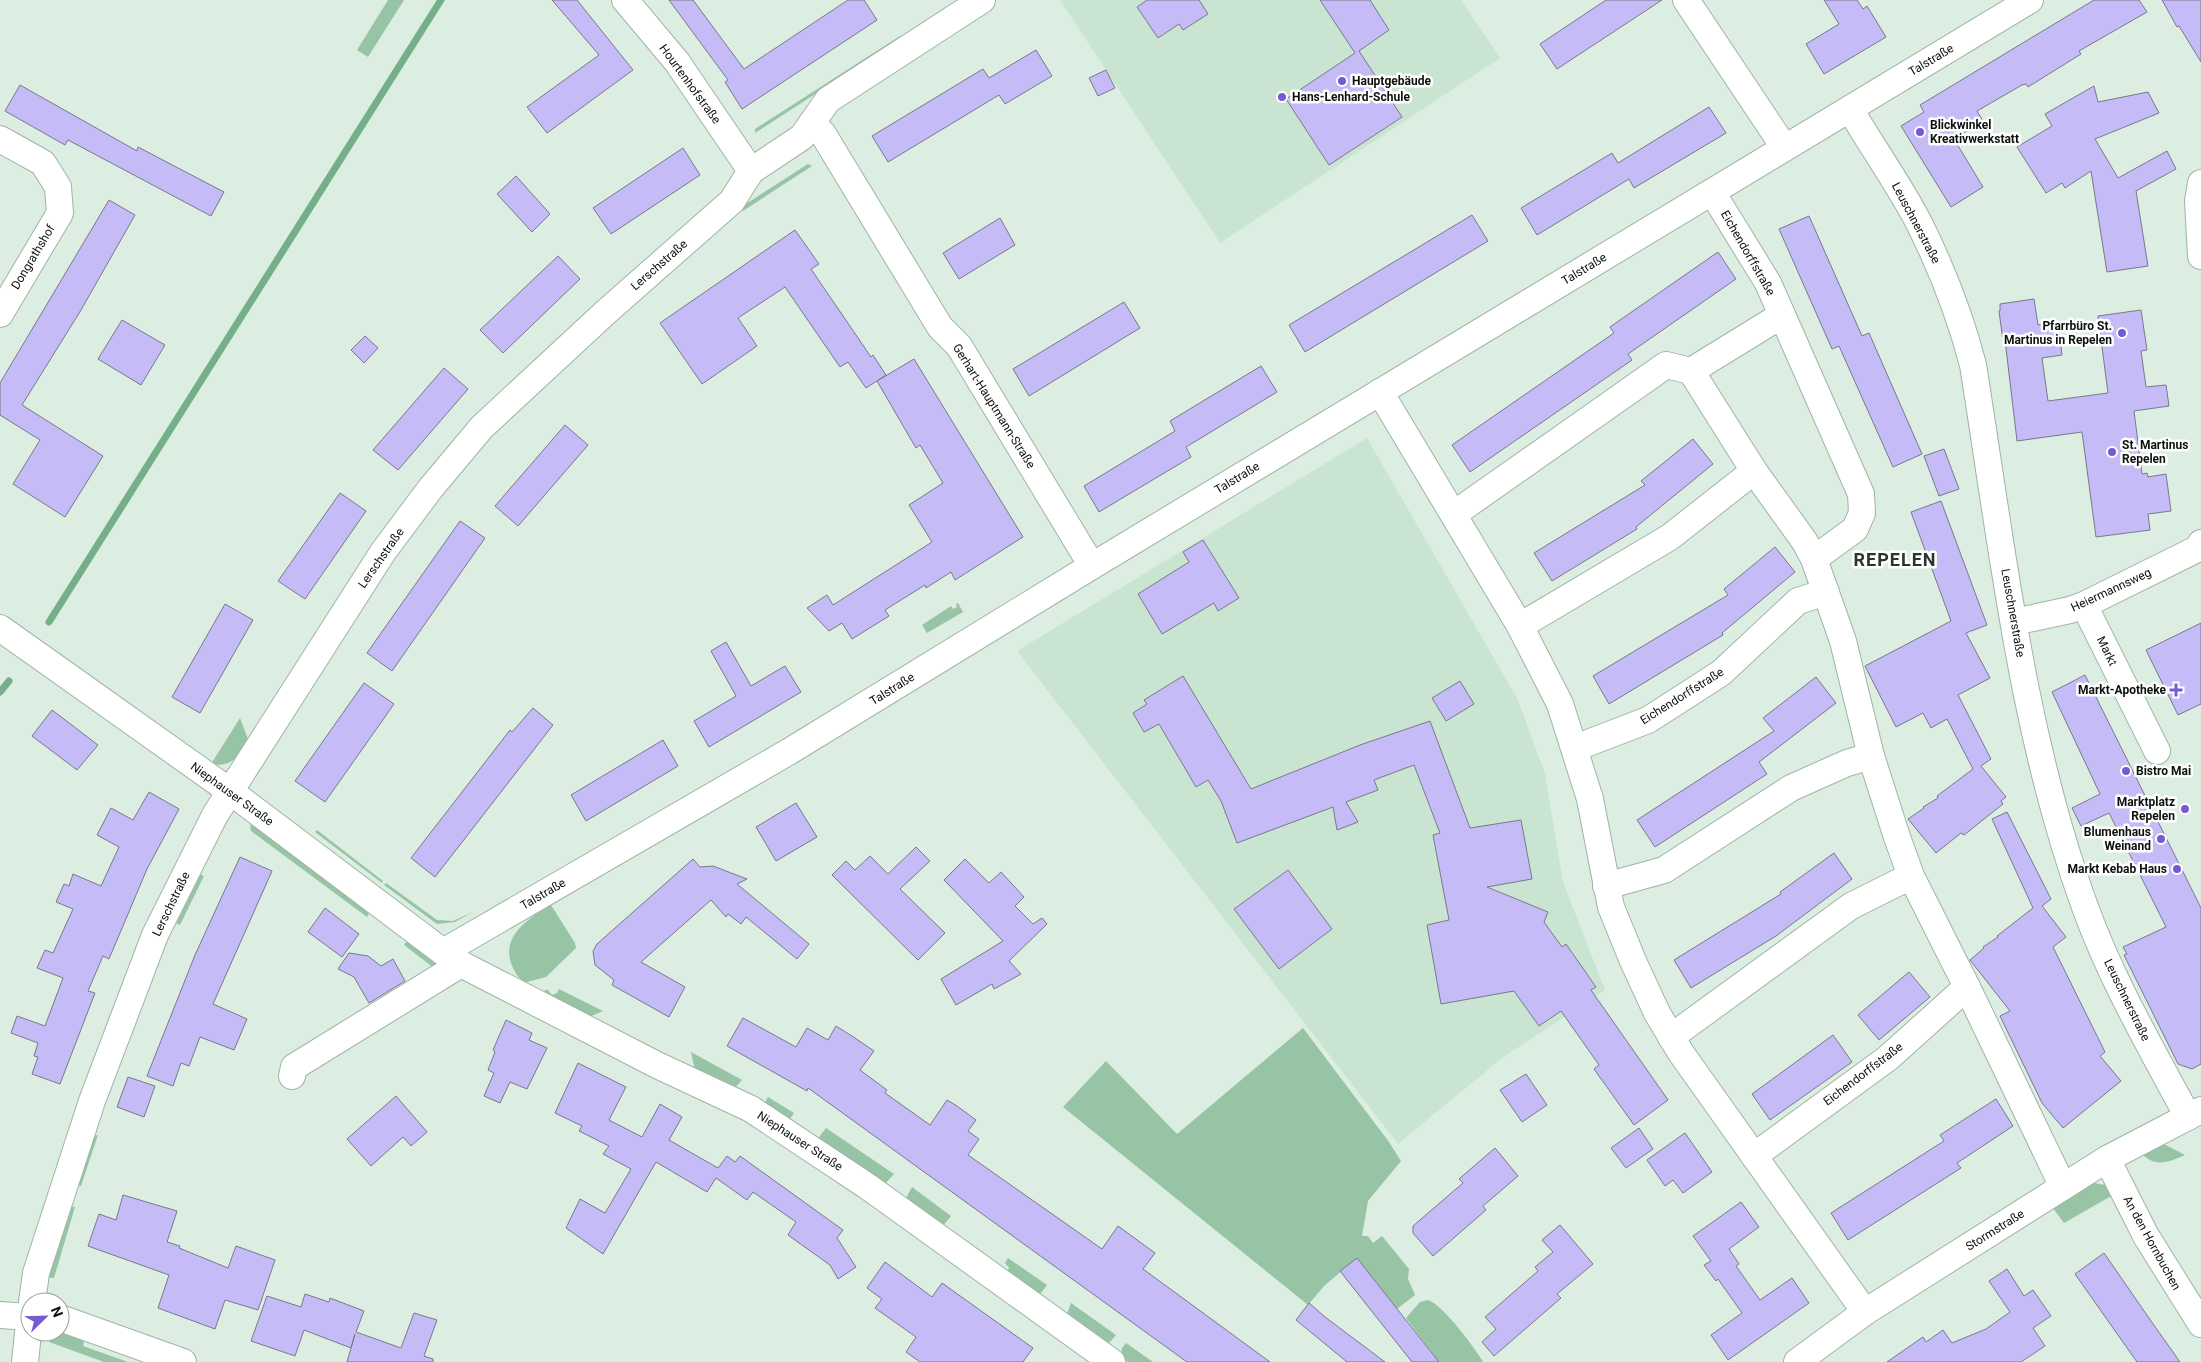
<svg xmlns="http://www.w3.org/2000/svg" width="2201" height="1362" viewBox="0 0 2201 1362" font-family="Roboto,sans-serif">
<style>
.built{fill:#cae4d2}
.green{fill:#98c4a6}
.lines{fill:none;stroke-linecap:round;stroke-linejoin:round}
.stream{stroke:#74af89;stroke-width:7}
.building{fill:#c4bbf7;stroke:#7a788a}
.minor-casing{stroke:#a1b3a6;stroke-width:28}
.minor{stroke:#fff;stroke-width:26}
.poi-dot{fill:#7859d4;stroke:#fff;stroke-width:2}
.labels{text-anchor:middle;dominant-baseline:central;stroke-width:5;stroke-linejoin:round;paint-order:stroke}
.street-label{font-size:12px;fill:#0b110d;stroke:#fff}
.poi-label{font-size:12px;font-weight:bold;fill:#0b110d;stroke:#fff;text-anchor:start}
.district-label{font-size:18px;font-weight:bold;letter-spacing:1px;fill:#29382e;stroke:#fff}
</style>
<rect width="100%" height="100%" fill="#dbeee1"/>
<!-- built -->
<g class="built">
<polygon points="1060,0 1461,0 1500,58 1220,243"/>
<polygon points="1367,438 1518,700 1545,774 1563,882 1605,990 1502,1058 1398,1144 1017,651"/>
</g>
<!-- green -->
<g class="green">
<polygon points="388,0 404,0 368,57 357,50"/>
<polygon points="900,36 900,39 755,133 755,129"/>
<polygon points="808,164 812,166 743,211 741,207"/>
<polygon points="958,603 963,612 927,633 922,625 951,606 953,609 957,607 956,604"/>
<path d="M 240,718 L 249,742 C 239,756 231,768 211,764 Z"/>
<polygon points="250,825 256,827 369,913 367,917 251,831"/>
<polygon points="317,830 383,881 382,883 315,832"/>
<polygon points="197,873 204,876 180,925 173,922"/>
<polygon points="386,883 437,920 453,921 473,912 455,922 437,924 384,885"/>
<path d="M 551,905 L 575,943 L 576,948 L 546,977 L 523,983 C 492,946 518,924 551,905 Z"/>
<polygon points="407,941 437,964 434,968 404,945"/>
<polygon points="547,989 552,995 557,993 559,989 603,1011 587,1018 540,995"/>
<polygon points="1303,1028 1389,1142 1401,1161 1368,1201 1362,1236 1368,1236 1373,1243 1382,1236 1409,1269 1408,1279 1415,1295 1397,1309 1357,1258 1324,1286 1308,1305 1063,1107 1106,1061 1177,1134"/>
<polygon points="691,1052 742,1080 733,1090 695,1071"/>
<polygon points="768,1097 794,1113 788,1122 763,1106"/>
<polygon points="826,1128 894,1174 884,1185 817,1140"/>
<polygon points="98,1135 81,1186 73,1184 89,1137"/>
<path d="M 2164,1144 L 2185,1155 C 2169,1162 2156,1168 2142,1154 Z"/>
<polygon points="2094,1183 2105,1185 2113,1195 2064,1223 2053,1208"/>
<polygon points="912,1187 951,1216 942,1227 905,1200"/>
<polygon points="67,1206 75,1207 54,1278 46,1277"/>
<polygon points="1008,1258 1047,1285 1038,1297 1006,1274 1009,1268 1005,1263"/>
<path d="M 1428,1300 C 1442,1304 1475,1348 1483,1362 L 1439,1362 L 1406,1318 L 1420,1302 Z"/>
<polygon points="1071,1303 1116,1335 1110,1342 1106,1344 1066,1317"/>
<polygon points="60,1331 81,1338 84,1342 83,1346 128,1362 104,1362 49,1342 52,1332"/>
<polygon points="1126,1343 1153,1362 1128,1362 1121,1357 1122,1348"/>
</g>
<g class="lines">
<!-- stream -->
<g class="stream">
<polyline points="49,622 441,0"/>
<polyline points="0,692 9,681"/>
</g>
</g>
<!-- building -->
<g class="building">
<polygon points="552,0 577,0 633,70 547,133 527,107 599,55"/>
<polygon points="669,0 693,0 744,69 848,0 864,0 877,20 742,109 725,82 728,80"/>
<polygon points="1147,0 1199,0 1208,14 1183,30 1179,24 1158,38 1137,7"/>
<polygon points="1320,0 1370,0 1389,30 1359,51 1402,117 1329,165 1286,99 1355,53"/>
<polygon points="1606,0 1662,0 1557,69 1540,44"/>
<polygon points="1824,0 1857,0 1863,9 1867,6 1886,37 1824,74 1806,44 1839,24"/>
<polygon points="2094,0 2139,0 2147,12 2079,51 2081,54 2028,87 2026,84 2022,85 1977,111 1983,121 1954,139 1983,187 1951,207 1901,126 1924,112 1920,105"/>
<polygon points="2162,0 2201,0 2201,62 2179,26 2177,27"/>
<polygon points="1036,50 1052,76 1005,104 999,95 888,162 872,136 983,69 989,78"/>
<polygon points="1106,70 1115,88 1098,96 1089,78"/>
<polygon points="20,85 137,151 138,147 224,192 211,216 68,140 65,145 5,111"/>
<polygon points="2094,86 2098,102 2148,92 2159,113 2095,139 2118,178 2167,151 2176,169 2136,191 2148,266 2107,272 2091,171 2065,188 2062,183 2046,193 2017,147 2052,126 2045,114"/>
<polygon points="1709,107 1726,133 1634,188 1629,179 1537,235 1521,208 1612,153 1618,163"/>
<polygon points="683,148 700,175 611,234 593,208"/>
<polygon points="516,176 550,214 532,232 497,194"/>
<polygon points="109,200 135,215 81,310 22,405 103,456 65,517 13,484 40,440 0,415 0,383"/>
<polygon points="1472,215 1488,241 1305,352 1289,325"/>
<polygon points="1809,216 1862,336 1869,333 1922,454 1893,467 1839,346 1832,349 1779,229"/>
<polygon points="1000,218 1015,245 959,279 943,253"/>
<polygon points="795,230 819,264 811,269 871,357 873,355 886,375 866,388 848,362 840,367 785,287 738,318 757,346 702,384 660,323"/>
<polygon points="1718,252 1736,279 1628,354 1632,360 1470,472 1452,445 1614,333 1610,327"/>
<polygon points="558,256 580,279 503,353 480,330"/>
<polygon points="2034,299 2038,325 2058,322 2062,355 2042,358 2048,401 2108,393 2098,316 2141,310 2147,350 2141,351 2146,387 2166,385 2169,406 2134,411 2142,474 2147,473 2148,477 2166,474 2171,511 2148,514 2150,530 2096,537 2082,432 2017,441 2005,340 2003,341 1999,311 2000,311 2000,304"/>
<polygon points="1124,302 1140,328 1029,396 1013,369"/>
<polygon points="122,320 165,345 141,385 98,359"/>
<polygon points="365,336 378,348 364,363 351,350"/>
<polygon points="914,359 1023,537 955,580 951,572 926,588 925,585 885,610 889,616 852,639 842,623 829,631 807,608 827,595 833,605 932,542 909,505 943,483 920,445 916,448 877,381"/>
<polygon points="1261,366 1277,392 1186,447 1191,457 1099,512 1084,486 1175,431 1170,421"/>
<polygon points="444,368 468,389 398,470 373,450"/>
<polygon points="565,425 588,445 518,526 495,506"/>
<polygon points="1693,439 1713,464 1636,527 1637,529 1552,581 1534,553 1645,485 1641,481"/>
<polygon points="1944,449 1959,489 1939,496 1924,456"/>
<polygon points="340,493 366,511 305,599 278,581"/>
<polygon points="1941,501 1987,625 1966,633 1990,678 1958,695 1991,759 1981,766 2006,797 2001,801 2003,804 1964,835 1961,833 1936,853 1908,819 1924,808 1923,807 1938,798 1937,796 1973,769 1947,719 1931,728 1923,713 1896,727 1865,666 1951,621 1911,512"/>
<polygon points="460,521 485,538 392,671 367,653"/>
<polygon points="1203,540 1239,598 1218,611 1214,603 1162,634 1138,594 1189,562 1183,552"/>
<polygon points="1775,547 1795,572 1722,633 1723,635 1609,704 1593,676 1728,595 1724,589"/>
<polygon points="225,604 253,620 200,713 172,697"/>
<polygon points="2201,623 2201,704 2178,715 2146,650"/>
<polygon points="726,642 751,686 785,666 801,692 709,747 694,721 736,696 711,651"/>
<polygon points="2085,675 2201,908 2201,1064 2192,1069 2178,1064 2124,955 2127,954 2123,947 2166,927 2109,813 2081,826 2072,808 2100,794 2052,692"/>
<polygon points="1183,676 1251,789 1360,745 1430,721 1470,828 1521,820 1532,879 1487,887 1548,912 1544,922 1562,947 1566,944 1596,987 1591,990 1668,1100 1634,1125 1594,1069 1599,1065 1561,1011 1539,1026 1514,991 1441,1004 1427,925 1449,920 1433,835 1440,833 1414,765 1374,780 1378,790 1346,802 1358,822 1337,830 1333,807 1237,843 1221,801 1208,780 1196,787 1159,724 1144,732 1133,713 1147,704 1144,700"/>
<polygon points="1816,677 1836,703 1759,762 1767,774 1655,847 1637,820 1774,731 1763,718"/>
<polygon points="1460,681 1474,704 1446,721 1432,698"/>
<polygon points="364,683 394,704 325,802 295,781"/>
<polygon points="533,708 553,725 435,877 411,858 510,730 512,732"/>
<polygon points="52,710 98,745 77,770 32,736"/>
<polygon points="663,740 678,766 586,821 571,795"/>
<polygon points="149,792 179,809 147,869 109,959 103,956 88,991 95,993 60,1084 32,1074 38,1057 34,1056 38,1043 11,1033 17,1016 45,1026 63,978 37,968 45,950 53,953 73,909 56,902 64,884 69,886 73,874 101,886 119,847 97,835 111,808 133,820"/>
<polygon points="796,803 817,837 776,861 756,827"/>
<polygon points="2007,812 2051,899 2042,906 2066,937 2053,947 2100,1042 2105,1052 2100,1056 2121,1081 2063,1128 2042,1103 2000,1016 2010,1011 1970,960 1984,948 1983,947 1998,937 1997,936 2033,908 1992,819"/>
<polygon points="916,847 930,861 900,889 945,933 918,960 832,875 846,861 855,870 870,856 888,874"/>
<polygon points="1834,853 1852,879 1776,936 1691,988 1674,960 1781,894 1780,892"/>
<polygon points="240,857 272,871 213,1004 247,1019 234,1050 200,1037 189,1066 181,1063 173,1086 147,1076 195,955"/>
<polygon points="693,859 700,867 713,866 747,879 737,884 809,944 797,959 746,917 741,924 728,914 726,917 711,900 641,962 685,987 669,1017 612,985 614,980 595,965 593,951 597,944"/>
<polygon points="965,859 989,883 1001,872 1024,897 1015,906 1033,924 1042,918 1047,924 1009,961 1021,974 994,989 992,984 956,1005 941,979 1003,941 944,880"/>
<polygon points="1288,870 1332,929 1279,969 1234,909"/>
<polygon points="325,908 359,934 342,957 308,932"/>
<polygon points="349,953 368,956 381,966 393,959 405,981 369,1003 354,977 338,969"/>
<polygon points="1909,972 1930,997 1879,1040 1858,1015"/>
<polygon points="743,1018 796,1047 807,1028 828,1040 836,1026 855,1038 874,1051 860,1070 887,1090 885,1093 930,1125 947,1100 957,1106 976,1120 968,1131 979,1139 968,1155 1102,1249 1118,1226 1155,1253 1143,1269 1270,1362 1187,1362 808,1088 807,1091 727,1046"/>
<polygon points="506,1020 532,1033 529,1040 547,1048 527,1089 510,1082 500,1103 484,1096 494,1073 488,1070 495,1052 493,1050"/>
<polygon points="1833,1035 1852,1062 1770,1120 1752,1094"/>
<polygon points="578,1063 626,1087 609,1120 642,1137 660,1104 682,1117 669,1140 718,1168 727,1156 735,1162 740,1156 843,1230 837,1238 856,1267 838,1279 830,1265 788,1235 796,1222 753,1192 747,1200 716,1178 707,1192 656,1162 603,1254 566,1228 580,1199 605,1213 631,1169 603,1154 609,1146 579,1131 582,1126 555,1113"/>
<polygon points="1526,1074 1547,1105 1522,1122 1500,1090"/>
<polygon points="128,1077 155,1086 144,1117 117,1107"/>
<polygon points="396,1096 427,1132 411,1146 403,1137 371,1166 347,1139"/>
<polygon points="1996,1099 2013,1126 1957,1163 1961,1168 1848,1240 1831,1213 1944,1141 1940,1135"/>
<polygon points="1639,1128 1653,1149 1626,1168 1611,1148"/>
<polygon points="1685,1133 1712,1172 1683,1193 1673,1180 1665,1186 1647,1160"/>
<polygon points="1495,1148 1518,1176 1483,1206 1486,1210 1433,1256 1413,1233 1413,1226 1463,1183 1459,1179"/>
<polygon points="123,1195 177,1211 167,1242 180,1246 179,1248 228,1268 236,1246 275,1260 258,1310 225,1300 215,1329 158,1308 169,1275 88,1246 99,1214 116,1220"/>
<polygon points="1741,1202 1759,1227 1729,1249 1739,1264 1736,1266 1760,1300 1792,1278 1809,1303 1728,1360 1711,1335 1742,1313 1718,1279 1716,1281 1704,1265 1711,1261 1693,1236"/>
<polygon points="1560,1225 1593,1264 1557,1294 1561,1298 1494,1356 1482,1342 1496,1329 1485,1317 1538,1271 1535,1267 1553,1252 1542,1240"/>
<polygon points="2104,1253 2151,1321 2180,1362 2137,1362 2075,1274"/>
<polygon points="1357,1258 1383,1291 1439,1362 1412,1362 1366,1304 1340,1271"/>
<polygon points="885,1262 932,1297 942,1283 1033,1348 1023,1362 920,1362 906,1352 916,1337 875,1308 882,1299 867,1288"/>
<polygon points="2007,1269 2024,1296 2033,1290 2051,1316 2033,1328 2045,1346 2021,1362 1887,1362 1923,1337 1926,1342 1943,1330 1952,1343 1986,1329 2010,1312 1989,1281"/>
<polygon points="305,1294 329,1302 330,1298 364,1311 356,1332 401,1348 414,1313 437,1320 424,1356 433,1359 433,1362 347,1362 355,1334 351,1348 304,1330 295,1356 251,1341 267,1296 301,1307"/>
<polygon points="1309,1303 1325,1317 1385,1362 1347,1362 1296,1320"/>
</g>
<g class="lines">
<!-- minor casing -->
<g class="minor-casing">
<g id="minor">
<polyline points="625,0 677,62 751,171"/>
<polyline points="1686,0 1784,147"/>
<path d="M 1850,109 C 1872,147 1899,184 1919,223 C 1942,269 1960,315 1973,365 C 2002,546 2022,734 2085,907 C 2112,981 2151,1048 2188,1117"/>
<polyline points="812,123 823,134 940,327 959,346 1092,566"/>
<polyline points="0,139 43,163 58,187 60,213 0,314"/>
<polyline points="2201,183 2198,201 2201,256"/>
<polyline points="1712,192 1768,283 1861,494 1862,513 1855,529 1814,559"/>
<polyline points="1691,371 1782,315"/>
<polyline points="1380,392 1520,626 1560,704 1590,799 1611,907 1633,961 1657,1013 1681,1053 1865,1312"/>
<polyline points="1454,514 1666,365 1691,371 1754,471 1805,542 1814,559 1843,641 1871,756 1897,837 1911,876 1967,987 2063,1187"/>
<polyline points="2084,605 2157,751"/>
<polyline points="2014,622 2070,610 2084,605 2197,549 2201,543"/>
<polyline points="1520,626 1670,537 1754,471"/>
<polyline points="0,628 231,792 443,952 461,964 657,1065 751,1109 867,1186 1112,1362"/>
<polyline points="1575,748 1648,720 1721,673 1798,601 1826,592"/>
<polyline points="1606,886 1664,870 1791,788 1847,763 1871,756"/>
<polyline points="443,952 790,751 1092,566 2030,0"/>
<polyline points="1671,1037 1851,906 1911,876"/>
<polyline points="292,1076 294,1067 461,964"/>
<polyline points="1754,1156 1888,1058 1967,987"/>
<polyline points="2107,1159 2146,1236 2201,1324"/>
<polyline points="32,1302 36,1273 92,1101 155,935 215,815 383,552 430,489 482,427 606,312 732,201 751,171 802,137 828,100 982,0"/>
<polyline points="0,1315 30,1317"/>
<polyline points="60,1318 183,1362"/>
<polyline points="25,1362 30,1314"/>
<polyline points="1797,1362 1865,1312 2107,1159 2201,1110"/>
</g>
</g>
<!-- minor -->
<use href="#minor" class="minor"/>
</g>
<!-- markers -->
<g class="poi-dot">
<circle cx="1342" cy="81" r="5"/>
<circle cx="1282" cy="97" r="5"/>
<circle cx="1920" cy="132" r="5"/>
<circle cx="2122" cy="333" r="5"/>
<circle cx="2112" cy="452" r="5"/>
<path d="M2173.5 682.5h5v5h5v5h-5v5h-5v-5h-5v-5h5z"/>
<circle cx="2126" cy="771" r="5"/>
<circle cx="2185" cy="809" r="5"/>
<circle cx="2161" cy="839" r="5"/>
<circle cx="2177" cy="869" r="5"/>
</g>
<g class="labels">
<!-- street labels -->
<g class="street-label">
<text transform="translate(1931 60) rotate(-31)">Talstraße</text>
<text transform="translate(690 84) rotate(54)">Hourtenhofstraße</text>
<text transform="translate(1916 223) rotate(62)">Leuschnerstraße</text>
<text transform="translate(1748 253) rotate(60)">Eichendorffstraße</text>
<text transform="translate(33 257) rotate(-59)">Dongrathshof</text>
<text transform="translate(659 265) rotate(-41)">Lerschstraße</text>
<text transform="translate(1584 269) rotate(-31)">Talstraße</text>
<text transform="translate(994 406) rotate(58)">Gerhart-Hauptmann-Straße</text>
<text transform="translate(1237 478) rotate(-31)">Talstraße</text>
<text transform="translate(381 558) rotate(-55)">Lerschstraße</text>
<text transform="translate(2111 590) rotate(-25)">Heiermannsweg</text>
<text transform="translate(2013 613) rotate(80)">Leuschnerstraße</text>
<text transform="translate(2107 651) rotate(64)">Markt</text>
<text transform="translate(892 689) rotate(-32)">Talstraße</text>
<text transform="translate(1682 696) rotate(-32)">Eichendorffstraße</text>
<text transform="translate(232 794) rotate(36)">Niephauser Straße</text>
<text transform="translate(543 894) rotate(-30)">Talstraße</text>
<text transform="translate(171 904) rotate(-64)">Lerschstraße</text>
<text transform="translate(2127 1000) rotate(64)">Leuschnerstraße</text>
<text transform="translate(1863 1074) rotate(-37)">Eichendorffstraße</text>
<text transform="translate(800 1141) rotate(33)">Niephauser Straße</text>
<text transform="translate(1995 1230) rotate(-32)">Stormstraße</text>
<text transform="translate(2152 1243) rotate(61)">An den Hornbuchen</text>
</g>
<!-- poi labels -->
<g class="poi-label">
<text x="1352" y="81">Hauptgebäude</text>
<text x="1292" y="97">Hans-Lenhard-Schule</text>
<text x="1930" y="125">Blickwinkel<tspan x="1930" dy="14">Kreativwerkstatt</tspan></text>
<text x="2112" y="326" text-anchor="end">Pfarrbüro St.<tspan x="2112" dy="14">Martinus in Repelen</tspan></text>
<text x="2122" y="445">St. Martinus<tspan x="2122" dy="14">Repelen</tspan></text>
<text x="2166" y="690" text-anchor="end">Markt-Apotheke</text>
<text x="2136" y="771">Bistro Mai</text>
<text x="2175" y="802" text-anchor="end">Marktplatz<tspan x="2175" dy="14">Repelen</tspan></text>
<text x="2151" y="832" text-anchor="end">Blumenhaus<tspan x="2151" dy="14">Weinand</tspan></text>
<text x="2167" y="869" text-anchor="end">Markt Kebab Haus</text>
</g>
<!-- district labels -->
<g class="district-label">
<text x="1895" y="559">REPELEN</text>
</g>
</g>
<!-- north arrow -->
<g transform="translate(45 1317) rotate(67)"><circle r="24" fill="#ffffff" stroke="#9da09e"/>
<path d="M0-4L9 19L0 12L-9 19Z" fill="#7859d4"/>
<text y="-8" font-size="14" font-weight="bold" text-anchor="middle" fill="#0b110d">N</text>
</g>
</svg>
